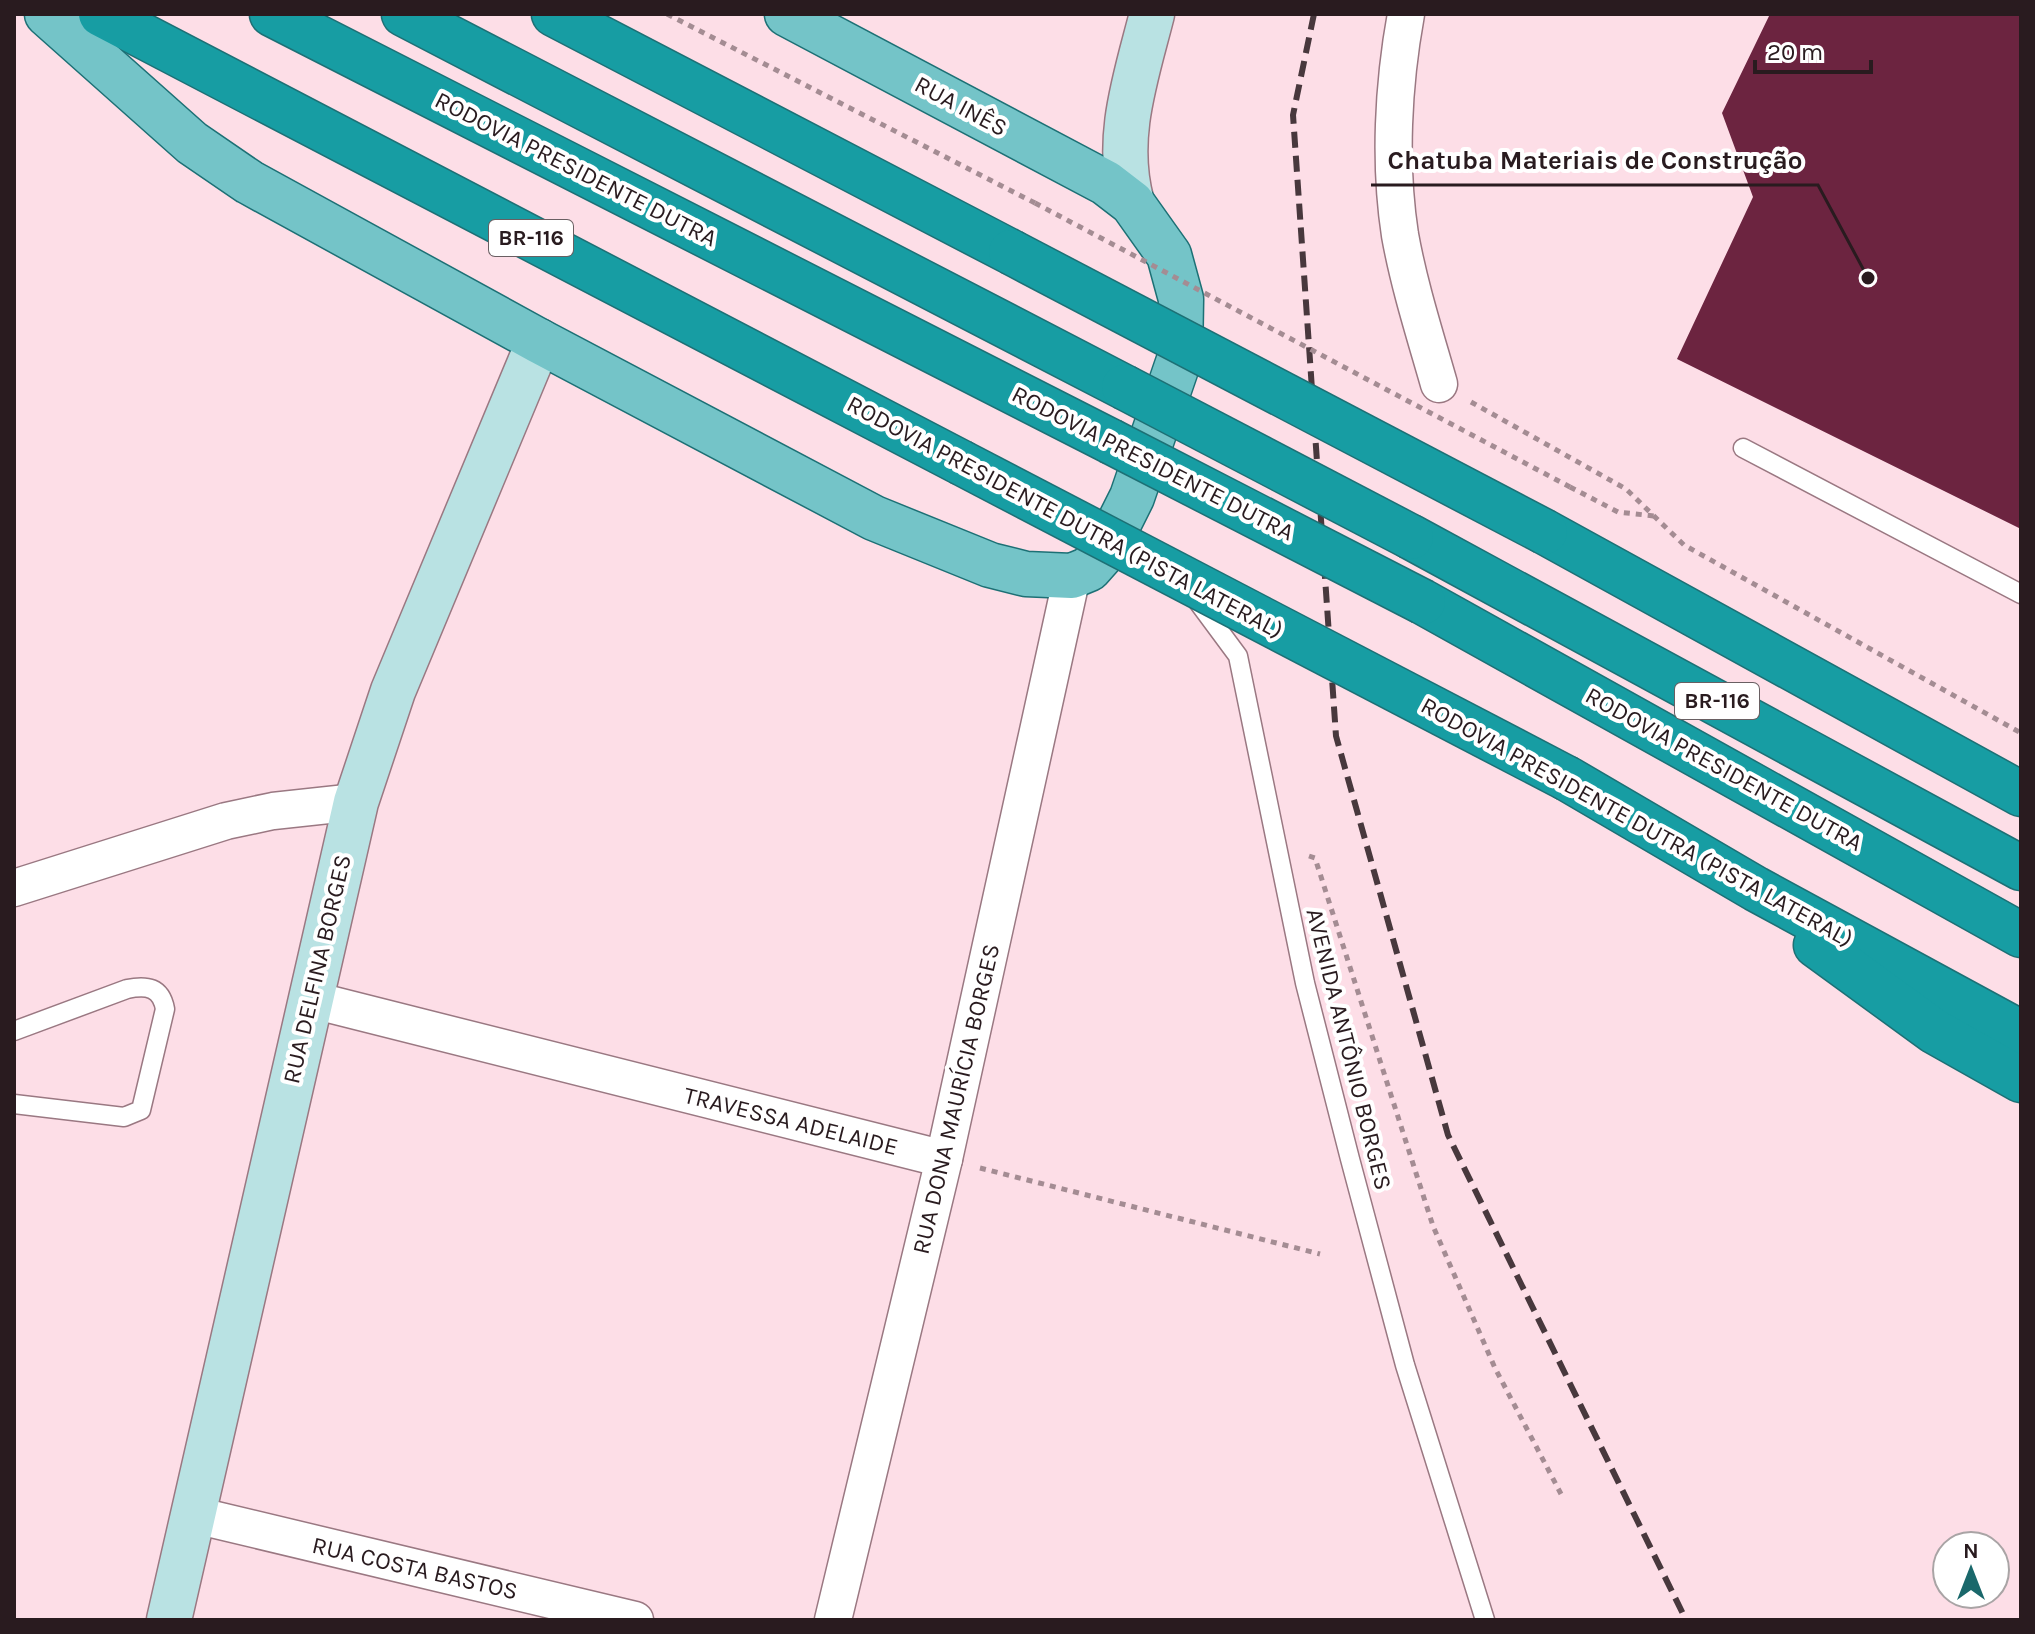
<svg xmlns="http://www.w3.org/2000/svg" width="2035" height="1634" viewBox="0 0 2035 1634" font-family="Karla,sans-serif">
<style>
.building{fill:#6c2440}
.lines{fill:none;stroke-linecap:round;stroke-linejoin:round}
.lane-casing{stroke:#9a7882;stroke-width:21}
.street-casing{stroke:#9a7882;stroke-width:39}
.secondary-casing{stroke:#9a7882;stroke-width:47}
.primary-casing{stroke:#1d7075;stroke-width:47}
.highway-casing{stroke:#1d7075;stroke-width:47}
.path{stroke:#a48c93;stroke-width:5;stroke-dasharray:6 6;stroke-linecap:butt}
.lane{stroke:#fff;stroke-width:18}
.street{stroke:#fff;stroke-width:36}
.secondary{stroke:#b9e2e3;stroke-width:44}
.primary{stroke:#74c4c8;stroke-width:44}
.highway{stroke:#179da3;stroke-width:44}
.rail{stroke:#48383d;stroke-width:6;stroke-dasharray:16 8;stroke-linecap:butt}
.highway-bridge-casing{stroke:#1d7075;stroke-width:47;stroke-linecap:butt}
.path-bridge{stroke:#a48c93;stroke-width:5;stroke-dasharray:6 6;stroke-linecap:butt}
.highway-bridge{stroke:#179da3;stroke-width:44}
.labels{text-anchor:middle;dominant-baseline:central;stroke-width:8;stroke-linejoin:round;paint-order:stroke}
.shield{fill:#fff;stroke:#695f62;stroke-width:2}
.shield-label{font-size:22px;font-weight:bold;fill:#291b1f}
.street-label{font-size:24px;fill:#291b1f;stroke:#fff}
.leader{fill:none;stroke:#291b1f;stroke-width:3}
.callout-dot{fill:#291b1f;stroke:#fff;stroke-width:3}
.callout-label{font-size:26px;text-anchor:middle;font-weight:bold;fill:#291b1f;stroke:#fff;stroke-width:8;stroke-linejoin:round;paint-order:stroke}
</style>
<rect width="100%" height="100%" fill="#fddee7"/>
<!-- building -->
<polygon class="building" points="1770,14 2021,14 2021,529 1677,359 1753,197 1722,113"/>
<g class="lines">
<!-- lane casing -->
<g class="lane-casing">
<g id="lane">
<polyline points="1743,448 2021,594"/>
<polyline points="1198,602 1238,656 1305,983 1350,1159 1405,1365 1485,1620"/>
<path d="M 14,1031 L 127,989 C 147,985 161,987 165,1009 L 141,1110 L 124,1117 L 14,1104"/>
</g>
</g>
<!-- street casing -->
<g class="street-casing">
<g id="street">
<path d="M 1406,14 C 1393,85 1389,164 1400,235 C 1409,285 1425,335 1439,384"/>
<polyline points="14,888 226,821 273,811 356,802"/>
<polyline points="309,999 944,1159"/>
<polyline points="195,1515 635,1620"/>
<polyline points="833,1620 944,1159 1072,576"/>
</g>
</g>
<!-- secondary casing -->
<g class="secondary-casing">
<g id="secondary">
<path d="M 1132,203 C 1114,138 1136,77 1152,14"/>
<polyline points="169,1620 356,802 393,691 539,341"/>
</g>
</g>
<!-- primary casing -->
<g class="primary-casing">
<polyline id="primary" points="47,14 192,143 249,182 539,341 874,518 990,565 1026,574 1072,576 1089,569 1105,551 1132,497 1180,357 1181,299 1169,255 1132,203 1106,183 787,14"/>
</g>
<!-- highway casing -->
<g class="highway-casing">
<g id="highway">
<polyline points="101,14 960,462"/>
<polyline points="272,14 1110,441"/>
<polyline points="404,14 1124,387"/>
<polyline points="554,14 1011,252"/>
<polyline points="1545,532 2021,794"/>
<polyline points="1411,537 2021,868"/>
<polyline points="1423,602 2021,935"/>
<polyline points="1568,779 1756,889 2021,1033"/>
<polyline points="1816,945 1934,1031 2021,1080"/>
</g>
</g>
<!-- path -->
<g class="path">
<polyline points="667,14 1035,203"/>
<polyline points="1471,402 1626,489 1684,545 2021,733"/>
<polyline points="1570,487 1618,512 1654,516"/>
<polyline points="1309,856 1315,858 1433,1226 1495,1368 1561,1494"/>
<polyline points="980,1168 1320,1254"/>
</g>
<!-- lane -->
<use href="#lane" class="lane"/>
<!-- street -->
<use href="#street" class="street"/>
<!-- secondary -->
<use href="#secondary" class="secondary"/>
<!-- primary -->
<use href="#primary" class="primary"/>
<!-- highway -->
<use href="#highway" class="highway"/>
<!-- rail -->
<polyline class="rail" points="1314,14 1293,115 1336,736 1448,1135 1686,1620"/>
<!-- highway-bridge casing -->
<g class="highway-bridge-casing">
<g id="highway-bridge">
<polyline points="1011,252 1545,532"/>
<polyline points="1124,387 1411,537"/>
<polyline points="1110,441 1423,602"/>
<polyline points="960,462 1568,779"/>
</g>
</g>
<!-- path-bridge -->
<polyline class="path-bridge" points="1035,203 1570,487"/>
<!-- highway-bridge -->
<use href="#highway-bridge" class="highway-bridge"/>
</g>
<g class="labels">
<!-- shield labels -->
<g class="shield">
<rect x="489" y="220" width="84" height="36" rx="6"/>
<rect x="1675" y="683" width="84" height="36" rx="6"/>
</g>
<g class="shield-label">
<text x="531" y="238">BR-116</text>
<text x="1717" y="701">BR-116</text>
</g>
<!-- street labels -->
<g class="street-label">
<text transform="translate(961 106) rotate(28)">RUA INÊS</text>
<text transform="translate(576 169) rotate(27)">RODOVIA PRESIDENTE DUTRA</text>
<text transform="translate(1153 463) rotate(27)">RODOVIA PRESIDENTE DUTRA</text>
<text transform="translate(1065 517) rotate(28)">RODOVIA PRESIDENTE DUTRA (PISTA LATERAL)</text>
<text transform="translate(1724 769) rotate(29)">RODOVIA PRESIDENTE DUTRA</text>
<text transform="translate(1637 822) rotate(29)">RODOVIA PRESIDENTE DUTRA (PISTA LATERAL)</text>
<text transform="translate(317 969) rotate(-77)">RUA DELFINA BORGES</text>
<text transform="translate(1349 1049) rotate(76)">AVENIDA ANTÔNIO BORGES</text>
<text transform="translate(956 1099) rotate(-77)">RUA DONA MAURÍCIA BORGES</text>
<text transform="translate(791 1121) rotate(14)">TRAVESSA ADELAIDE</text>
<text transform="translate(415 1568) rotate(13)">RUA COSTA BASTOS</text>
</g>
</g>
<!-- callouts -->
<path class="leader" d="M1868 278L1818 185H1371"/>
<circle class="callout-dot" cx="1868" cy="278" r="8"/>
<g class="callout-label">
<text x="1595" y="169">Chatuba Materiais de Construção</text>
</g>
<!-- border -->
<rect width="2035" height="1634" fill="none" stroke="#291b1f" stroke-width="32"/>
<!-- north arrow -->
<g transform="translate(1971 1570)"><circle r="38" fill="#ffffff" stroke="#a9a4a5" stroke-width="2"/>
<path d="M0-6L14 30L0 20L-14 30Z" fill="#1a686b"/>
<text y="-12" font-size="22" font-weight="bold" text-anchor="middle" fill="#291b1f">N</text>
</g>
<!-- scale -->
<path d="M1755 60v12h116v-12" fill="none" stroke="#291b1f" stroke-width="4"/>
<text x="1767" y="60" font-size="24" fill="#291b1f" stroke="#ffffff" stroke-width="6" paint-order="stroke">20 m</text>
</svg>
